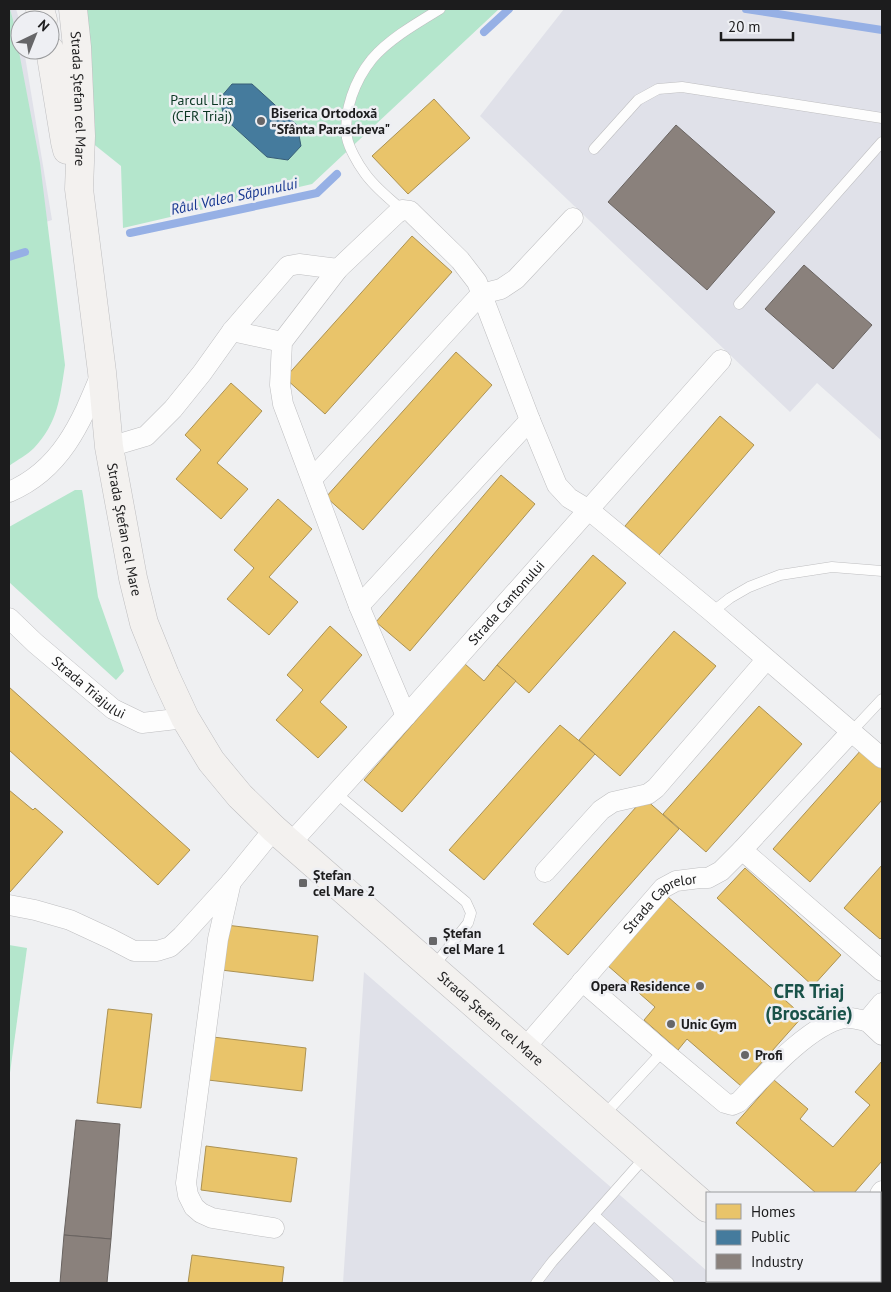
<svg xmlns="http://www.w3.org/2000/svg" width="891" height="1292" viewBox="0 0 891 1292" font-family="'PT Sans',sans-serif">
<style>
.built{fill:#e0e1e9}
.green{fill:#b4e6cc}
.homes{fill:#e9c46a;stroke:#ac9253}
.public{fill:#457b9d;stroke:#395e77}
.industry{fill:#8a817c;stroke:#696360}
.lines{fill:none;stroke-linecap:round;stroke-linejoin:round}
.stream{stroke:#96b0e5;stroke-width:8}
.lane-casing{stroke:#bebec0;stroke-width:11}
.street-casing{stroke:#bebec0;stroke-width:21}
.secondary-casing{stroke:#bebec0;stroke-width:29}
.lane{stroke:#fdfdfd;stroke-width:10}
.street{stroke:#fdfdfd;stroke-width:20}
.secondary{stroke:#f3f1ef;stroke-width:28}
.poi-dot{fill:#666668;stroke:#eeeff3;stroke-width:2}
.labels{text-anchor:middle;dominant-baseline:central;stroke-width:5;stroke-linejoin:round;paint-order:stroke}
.street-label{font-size:14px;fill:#1c1c1d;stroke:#eeeff3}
.park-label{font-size:14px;fill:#0a3622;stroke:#eeeff3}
.poi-label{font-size:14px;font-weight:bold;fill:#1c1c1d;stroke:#eeeff3;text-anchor:start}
.water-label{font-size:15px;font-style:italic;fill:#183891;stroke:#eeeff3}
.district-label{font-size:19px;font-weight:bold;fill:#195249;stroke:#eeeff3}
</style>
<rect width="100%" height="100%" fill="#eff0f2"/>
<!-- built -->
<g class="built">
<polygon points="9,9 16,9 19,19 20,26 20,50 24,50 52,220 9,234"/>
<polygon points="564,9 882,9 882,441 817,383 790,412 480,116"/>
<polygon points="364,972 707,1271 707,1281 719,1281 722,1283 343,1283"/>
<polygon points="882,1185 882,1283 793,1283 796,1281 880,1281 880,1193"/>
</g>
<!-- green -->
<g class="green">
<path d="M 9,9 L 10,9 L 13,20 L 40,163 L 65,365 C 60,397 58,423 34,448 C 27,455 17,460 9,466 Z"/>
<polygon points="80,9 499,9 312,184 123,228 121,166 91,142"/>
<polygon points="75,490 82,490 83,495 98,597 124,671 116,680 9,582 9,527"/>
<polygon points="9,945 27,948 9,1080"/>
</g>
<!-- homes -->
<g class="homes">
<polygon points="434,99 470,138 408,194 372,156"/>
<polygon points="412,236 452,272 325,414 285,378"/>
<polygon points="456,352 492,385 363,530 326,497"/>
<polygon points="231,383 262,411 217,463 248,489 221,519 176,479 201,450 185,435"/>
<polygon points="720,416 754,445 659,555 625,526"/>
<polygon points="501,475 535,504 410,651 376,622"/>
<polygon points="278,499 312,529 269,577 298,602 269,635 227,599 254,568 234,550"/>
<polygon points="593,555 626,583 529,693 497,665"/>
<polygon points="330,626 362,655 320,702 347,727 318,758 276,720 303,690 287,675"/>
<polygon points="674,631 716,666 620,776 579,740"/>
<polygon points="465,664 484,681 497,665 516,681 402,812 364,780"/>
<polygon points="9,687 190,850 158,885 9,750"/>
<polygon points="759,706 802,744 706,852 663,814"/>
<polygon points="560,725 595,754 484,880 449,850"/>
<polygon points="862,749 882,767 882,800 810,882 773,849"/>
<polygon points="9,790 33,810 35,808 63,832 10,892 9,891"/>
<polygon points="644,798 679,829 568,955 533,924"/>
<polygon points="882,865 882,937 880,939 844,908"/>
<polygon points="745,868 841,955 813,986 717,898"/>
<polygon points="667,896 803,1016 741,1086 687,1039 678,1050 644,1020 655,1007 607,965"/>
<polygon points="226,925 318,936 313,981 221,970"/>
<polygon points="108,1009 152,1014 141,1108 97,1103"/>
<polygon points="213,1037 306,1048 302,1091 208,1080"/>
<polygon points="882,1061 882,1161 854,1193 816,1193 736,1123 774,1080 808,1109 800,1119 833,1147 870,1105 855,1092"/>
<polygon points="206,1146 297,1158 291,1202 201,1190"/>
<polygon points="192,1255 284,1267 282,1283 188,1283"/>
</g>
<!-- public -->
<polygon class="public" points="232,84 252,84 297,125 301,146 288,160 267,157 224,118 220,98"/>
<!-- industry -->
<g class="industry">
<polygon points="676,125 775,212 707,290 608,202"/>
<polygon points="804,265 872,325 833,369 765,309"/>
<polygon points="76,1120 120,1124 111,1239 64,1235"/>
<polygon points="64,1235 111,1239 107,1283 60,1283"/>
</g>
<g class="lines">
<!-- stream -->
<g class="stream">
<polyline points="746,9 882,30"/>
<polyline points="484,32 509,9"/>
<polyline points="130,233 317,193 337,174"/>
<polyline points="9,257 25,252"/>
</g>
<!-- lane casing -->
<g class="lane-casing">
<g id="lane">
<polyline points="594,149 638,100 658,89 682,87 882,118"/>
<path d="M 402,210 C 389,198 374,187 364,172 C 358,164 349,148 347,138 C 343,111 355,80 372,59 C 389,39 417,23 440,9"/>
<polyline points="739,304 882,142"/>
<polyline points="712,612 730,598 749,587 780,575 832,567 882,571"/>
<polyline points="852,731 882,699"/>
<polyline points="336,793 466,902 471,913 468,923 433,967"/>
<polyline points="604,1115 663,1051"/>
<polyline points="594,1215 669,1283"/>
<polyline points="536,1283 552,1262 646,1156"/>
<polyline points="872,1283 875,1281"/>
</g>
</g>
<!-- street casing -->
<g class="street-casing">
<g id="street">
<polyline points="232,331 282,342"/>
<polyline points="109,447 146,436 173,409 202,373 232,331 288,266 299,264 338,269"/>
<polyline points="312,479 481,294 501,289 516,279 573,218"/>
<path d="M 9,492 C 61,470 81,423 101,374"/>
<polyline points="359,606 530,420"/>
<path id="s1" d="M 9,618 L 35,643 L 113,709 L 142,723 L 185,718"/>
<polyline points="406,716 359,606 283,404 280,385 282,342 338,269 396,214 402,210 410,211 414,215 460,260 477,282 530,420 557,485 569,498 589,510 712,612 882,758"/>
<path id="s2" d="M 290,844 L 406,716 L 721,360"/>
<polyline points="742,850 882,971"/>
<polyline points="545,872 601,810 613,802 648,794 656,788 766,660"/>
<polyline points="231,882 218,939 186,1183 188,1195 194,1207 201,1213 212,1218 274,1228"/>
<polyline points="9,905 35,910 70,920 111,939 134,951 157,951 170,947 182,936 231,882 274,829"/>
<path d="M 582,981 L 663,1051 L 725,1103 L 732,1105 L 739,1102 C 763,1077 809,1025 844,1018 C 851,1017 860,1020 867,1021 L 882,1003"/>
<polyline points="867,1021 882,1035"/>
<path id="s3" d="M 524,1049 L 663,888 L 676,881 L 700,878 L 708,878 L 721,871 L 742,850 L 852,731"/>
<polyline points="880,1194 882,1191"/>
</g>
</g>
<!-- secondary casing -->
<g class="secondary-casing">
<g id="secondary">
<polyline points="40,9 43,20"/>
<path id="s4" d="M 73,9 L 77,47 L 81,136 L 79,189 L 102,372 L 109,447 L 133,578 L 144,623 L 165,675 L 185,718 L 211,761 L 240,796 L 274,829 L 707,1208"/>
<polyline points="50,50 65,142 67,150"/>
<polyline points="793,1281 795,1283"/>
</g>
</g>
<!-- lane -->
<use href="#lane" class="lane"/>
<!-- street -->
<use href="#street" class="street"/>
<!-- secondary -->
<use href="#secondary" class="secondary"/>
</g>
<!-- markers -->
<g class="poi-dot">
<circle cx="261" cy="121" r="5"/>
<rect x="298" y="878" width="10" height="10" rx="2.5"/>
<rect x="428" y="936" width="10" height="10" rx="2.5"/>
<circle cx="700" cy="986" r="5"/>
<circle cx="671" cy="1024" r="5"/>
<circle cx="745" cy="1055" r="5"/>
</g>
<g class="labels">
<!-- street labels -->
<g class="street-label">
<text stroke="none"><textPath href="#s4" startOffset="90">Strada Ștefan cel Mare</textPath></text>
<text stroke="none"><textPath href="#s4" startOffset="524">Strada Ștefan cel Mare</textPath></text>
<text stroke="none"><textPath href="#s2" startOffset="324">Strada Cantonului</textPath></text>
<text stroke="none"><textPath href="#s1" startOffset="106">Strada Triajului</textPath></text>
<text stroke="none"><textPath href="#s3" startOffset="202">Strada Caprelor</textPath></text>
<text stroke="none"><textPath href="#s4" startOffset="1154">Strada Ștefan cel Mare</textPath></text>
</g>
<!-- park labels -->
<g class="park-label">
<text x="202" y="100">Parcul Lira<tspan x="202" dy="16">(CFR Triaj)</tspan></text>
</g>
<!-- poi labels -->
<g class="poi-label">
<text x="271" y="113">Biserica Ortodoxă<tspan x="271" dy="16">"Sfânta Parascheva"</tspan></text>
<text x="313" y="875">Ștefan<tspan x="313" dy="16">cel Mare 2</tspan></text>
<text x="443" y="933">Ștefan<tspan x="443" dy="16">cel Mare 1</tspan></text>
<text x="690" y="986" text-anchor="end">Opera Residence</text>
<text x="681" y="1024">Unic Gym</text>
<text x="755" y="1055">Profi</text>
</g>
<!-- water labels -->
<g class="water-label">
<text transform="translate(234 196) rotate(-12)">Râul Valea Săpunului</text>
</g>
<!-- district labels -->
<g class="district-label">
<text x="809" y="991">CFR Triaj<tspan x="809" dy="22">(Broscărie)</tspan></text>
</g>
</g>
<!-- border -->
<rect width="891" height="1292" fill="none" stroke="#1c1c1d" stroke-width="20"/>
<!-- legend -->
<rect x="706" y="1192" width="175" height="90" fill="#eeeff3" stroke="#9a9b9d"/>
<rect x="716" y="1204" width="25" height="15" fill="#e9c46a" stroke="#9a9b9d"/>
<text x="751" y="1217" font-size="15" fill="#1c1c1d">Homes</text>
<rect x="716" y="1230" width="25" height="15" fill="#457b9d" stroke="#9a9b9d"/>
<text x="751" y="1242" font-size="15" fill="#1c1c1d">Public</text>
<rect x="716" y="1254" width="25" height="15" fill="#8a817c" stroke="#9a9b9d"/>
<text x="751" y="1267" font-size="15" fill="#1c1c1d">Industry</text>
<!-- north arrow -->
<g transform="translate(35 35) rotate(43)"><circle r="24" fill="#eeeff3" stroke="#9a9b9d"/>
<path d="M0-4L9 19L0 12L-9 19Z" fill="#666668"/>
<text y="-8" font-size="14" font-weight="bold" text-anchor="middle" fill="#1c1c1d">N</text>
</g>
<!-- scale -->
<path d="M721 32v8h72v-8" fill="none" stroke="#1c1c1d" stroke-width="2.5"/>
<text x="728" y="32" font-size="15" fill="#1c1c1d" stroke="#eeeff3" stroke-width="4" paint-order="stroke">20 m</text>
</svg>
